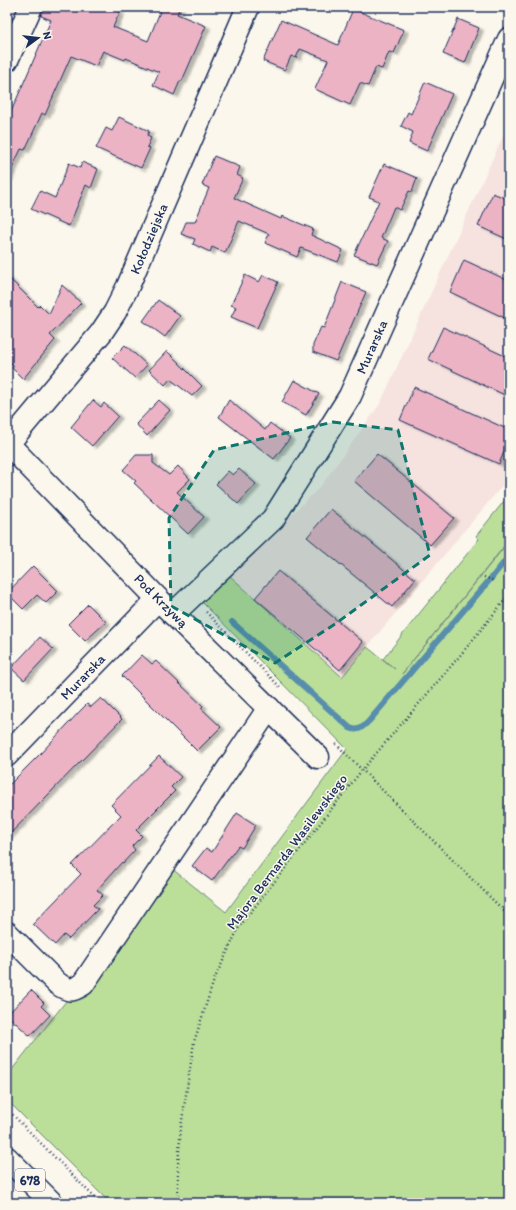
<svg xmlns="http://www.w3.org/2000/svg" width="516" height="1210" viewBox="0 0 516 1210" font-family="Itim,sans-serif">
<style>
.built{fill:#f6e3e0}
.green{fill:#bbdf99;stroke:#6b877c}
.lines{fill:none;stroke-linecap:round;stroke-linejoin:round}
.stream{stroke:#588ead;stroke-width:6}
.building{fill:#ecb3c5;stroke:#1b2f5e;filter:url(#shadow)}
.street-casing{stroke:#1b2f5e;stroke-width:25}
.primary-casing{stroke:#1b2f5e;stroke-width:25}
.path{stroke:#1b2f5e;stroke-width:2.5;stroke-dasharray:1 3;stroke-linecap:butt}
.street{stroke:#fbf7ec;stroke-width:22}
.primary{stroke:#fbf7ec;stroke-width:22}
.marked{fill:#0f766e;fill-opacity:0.2;stroke:#0f766e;stroke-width:3;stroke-dasharray:8 5;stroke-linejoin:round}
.labels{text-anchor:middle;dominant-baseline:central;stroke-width:3;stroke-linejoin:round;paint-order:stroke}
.shield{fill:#fbf7ec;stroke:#5e6b89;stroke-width:1}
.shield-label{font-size:13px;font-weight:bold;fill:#1b2f5e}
.street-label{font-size:14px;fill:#1b2f5e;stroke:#fbf7ec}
</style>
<defs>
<filter id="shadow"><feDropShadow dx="4.5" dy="2.5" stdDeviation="1" flood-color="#0004"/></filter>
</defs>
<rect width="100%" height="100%" fill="#fbf7ec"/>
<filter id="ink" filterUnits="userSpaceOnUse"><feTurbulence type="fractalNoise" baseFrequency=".025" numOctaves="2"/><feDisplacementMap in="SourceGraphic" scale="8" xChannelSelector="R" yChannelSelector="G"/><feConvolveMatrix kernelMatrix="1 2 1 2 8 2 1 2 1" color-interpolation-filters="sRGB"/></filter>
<g filter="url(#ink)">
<!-- built -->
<polygon class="built" points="509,123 509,476 502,486 342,677 229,575 320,487 380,404"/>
<!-- green -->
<polygon class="green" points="509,495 509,540 402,674 509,541 509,1203 130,1203 129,1202 110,1203 7,1100 7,1076 171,868 226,912 347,749 202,602 229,575 342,677 367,647 395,669 383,659 479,539 476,536"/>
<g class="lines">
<!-- stream -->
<path class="stream" d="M 232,622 L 350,728 C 358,732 363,727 369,721 L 493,576 L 509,556"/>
</g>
<!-- building -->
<g class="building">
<polygon points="43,7 109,7 120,12 113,27 148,41 162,7 180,7 177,14 206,26 182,81 180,81 174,95 153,85 159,72 126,58 125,60 103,51 96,66 71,56 45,115 42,113 25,150 21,149 7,179 7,121 51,20 41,16"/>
<polygon points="353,9 404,30 394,53 389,52 382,69 376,67 368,86 360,83 350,105 315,89 328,60 300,49 296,58 291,56 285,70 263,61 281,20 338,45"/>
<polygon points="458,19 479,28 465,63 443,54"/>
<polygon points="425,82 452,94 427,151 409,143 413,132 401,126 408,112 411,114"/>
<polygon points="119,117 149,131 147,136 151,138 147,147 150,148 141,168 96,148 106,128 112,131"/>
<polygon points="214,156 240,167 237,175 243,178 234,198 281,219 282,216 313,229 311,235 343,250 338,262 301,248 297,257 265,243 269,234 239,221 225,253 212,247 210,252 193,244 195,239 181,234 186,222 195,222 209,188 202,185"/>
<polygon points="82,162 98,169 91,188 86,185 69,226 31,209 40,191 55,198 69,163 80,168"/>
<polygon points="384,164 417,178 412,192 409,191 400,210 394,207 381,238 388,241 377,264 354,255 379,201 369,197"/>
<polygon points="493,193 509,200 509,240 478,226"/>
<polygon points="464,260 509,281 509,320 450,292"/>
<polygon points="245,275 259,282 263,275 278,282 257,328 231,317 236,307 231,305"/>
<polygon points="7,276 38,307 40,305 49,314 62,285 81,303 50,335 55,340 23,379 12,368 14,366 7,359"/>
<polygon points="342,282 366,292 336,361 313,352 313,345 321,327 324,328"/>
<polygon points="158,300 180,316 165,337 143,321"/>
<polygon points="443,327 509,358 509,397 428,359"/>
<polygon points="125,345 147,365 135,378 112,358"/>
<polygon points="167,351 202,386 192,396 170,379 165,385 149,370"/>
<polygon points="294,380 319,394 306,415 282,402"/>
<polygon points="414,387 509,430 509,439 499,464 400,420"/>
<polygon points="93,400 101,407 104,403 118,416 92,446 71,427"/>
<polygon points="159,400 170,410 147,436 136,424"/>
<polygon points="229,400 265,430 270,423 290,438 274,459 219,417"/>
<polygon points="377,454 454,518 430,545 354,481"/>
<polygon points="136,455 153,455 153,463 169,475 178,466 190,479 177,492 204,517 188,534 134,483 136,481 123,470"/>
<polygon points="239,469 256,484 238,504 216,484 228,471 233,475"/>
<polygon points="331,509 415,579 392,607 307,537"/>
<polygon points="33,566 58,591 46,603 37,595 23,609 7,593"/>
<polygon points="278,571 363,642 340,670 255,598"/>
<polygon points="88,604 106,622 85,641 68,624"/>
<polygon points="40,637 53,649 24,680 11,668"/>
<polygon points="142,655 152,664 156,661 203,706 201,708 221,727 197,751 122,676"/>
<polygon points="101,698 122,719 7,837 7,787 40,754 80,711 87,704 91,707"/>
<polygon points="159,756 181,777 171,787 175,791 136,830 142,836 132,846 135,850 123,863 122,862 97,890 103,895 93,905 98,909 69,939 64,935 55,945 33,924 81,874 72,865 121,815 111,805"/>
<polygon points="237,813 256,825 242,848 238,846 212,881 192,866 206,848 212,852"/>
<polygon points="31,990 44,1003 41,1006 50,1015 30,1036 7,1015"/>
</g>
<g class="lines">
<!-- street casing -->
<g class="street-casing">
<g id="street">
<polyline points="7,60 31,7"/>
<polyline points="7,443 158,599 318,757"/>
<polyline points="7,445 101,333 115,312 128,286 248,7"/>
<polyline points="173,614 273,519 350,396 509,39"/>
<polyline points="7,755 158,599"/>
<path d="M 7,933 L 57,983 C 68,991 71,992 83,984 L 269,708"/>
</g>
</g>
<!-- primary casing -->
<g class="primary-casing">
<polyline id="primary" points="7,1158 52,1203"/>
</g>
<!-- path -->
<g class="path">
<polyline points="504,546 509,547"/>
<polyline points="484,577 495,581"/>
<polyline points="206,612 281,688"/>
<polyline points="336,744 509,916"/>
<polyline points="7,1109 100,1203"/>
<polyline points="178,1203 178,1164 181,1127 194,1042 214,980 239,927 362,770 458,658 509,595"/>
</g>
<!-- street -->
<use href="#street" class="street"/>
<!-- primary -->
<use href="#primary" class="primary"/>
</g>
</g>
<!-- marked area -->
<path class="marked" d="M 333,422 L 398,430 L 430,555 L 335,624 L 275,663 L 171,606 L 169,518 L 214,450 Z"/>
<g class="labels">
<!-- shield labels -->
<rect class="shield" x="15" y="1169" width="30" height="22" rx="3"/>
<g class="shield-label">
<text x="30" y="1180">678</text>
</g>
<!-- street labels -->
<g class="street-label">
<text transform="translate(149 239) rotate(-67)">Kołodziejska</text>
<text transform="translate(372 347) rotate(-66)">Murarska</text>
<text transform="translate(161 601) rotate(45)">Pod Krzywą</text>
<text transform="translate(83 677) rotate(-46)">Murarska</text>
<text transform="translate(287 852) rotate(-53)">Majora Bernarda Wasilewskiego</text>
</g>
</g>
<!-- margin -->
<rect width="516" height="1210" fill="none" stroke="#fbf7ec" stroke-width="24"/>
<rect x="12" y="12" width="492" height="1186" fill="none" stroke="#1b2f5e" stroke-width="1.5" filter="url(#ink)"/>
<!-- north arrow -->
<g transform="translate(38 38) rotate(75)" stroke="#fbf7ec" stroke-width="3" paint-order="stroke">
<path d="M0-3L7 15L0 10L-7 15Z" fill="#1b2f5e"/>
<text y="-6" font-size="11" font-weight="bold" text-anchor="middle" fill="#1b2f5e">N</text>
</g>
</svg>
